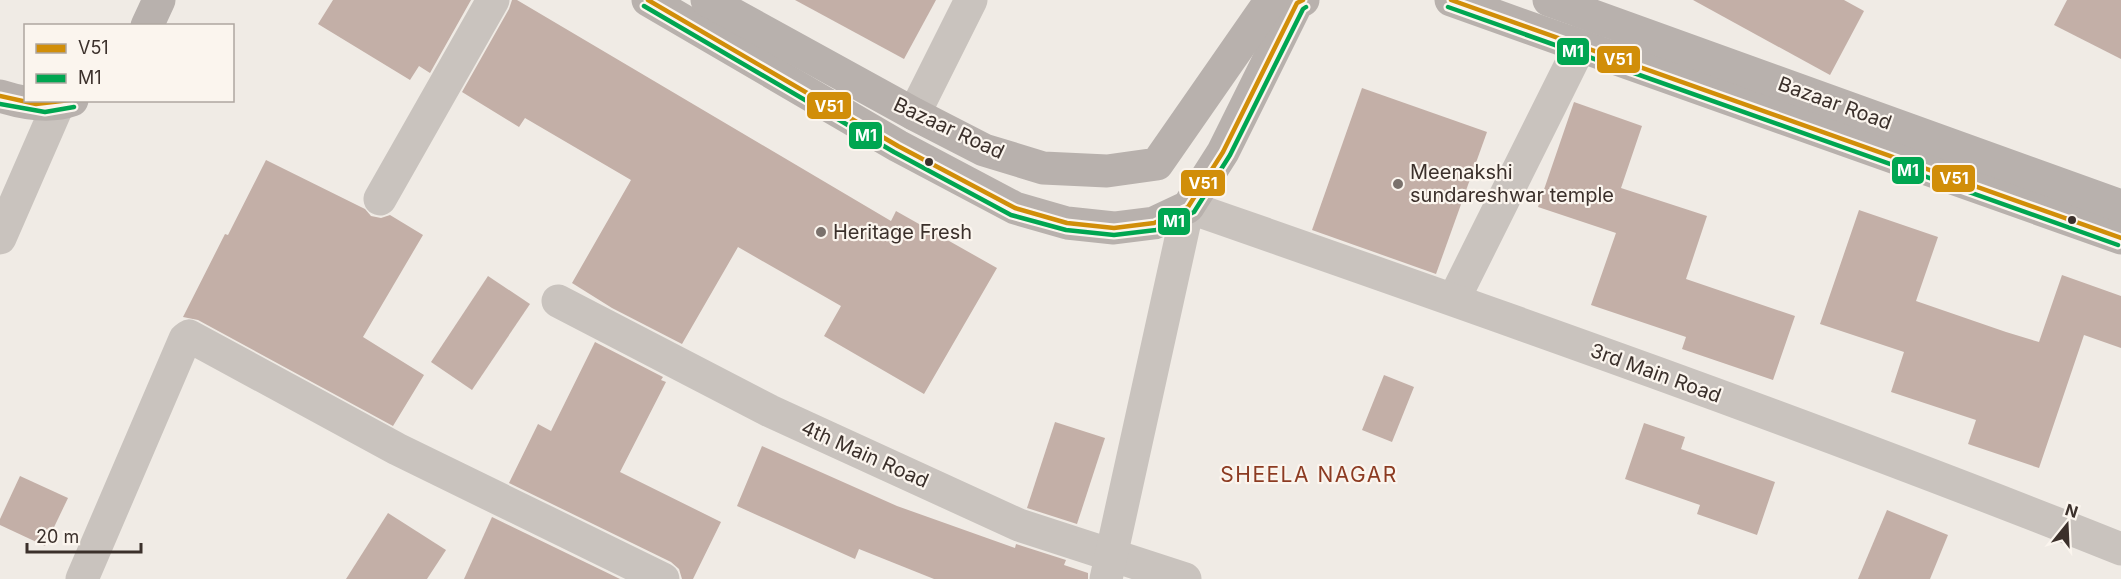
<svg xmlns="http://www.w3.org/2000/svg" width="2121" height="579" viewBox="0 0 2121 579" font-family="Inter,sans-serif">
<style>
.building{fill:#c3afa7}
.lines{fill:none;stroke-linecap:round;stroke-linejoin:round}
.minor{stroke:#c9c3be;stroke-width:33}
.major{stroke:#b8b1ad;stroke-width:33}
.bus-1-casing{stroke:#fbf5ee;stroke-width:9}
.bus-2-casing{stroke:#fbf5ee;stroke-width:9}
.bus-1{stroke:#d18e09;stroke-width:4.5}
.bus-2{stroke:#00a651;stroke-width:4.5}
.bus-dot{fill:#3b302b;stroke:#fbf5ee;stroke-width:2}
.poi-dot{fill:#7a716c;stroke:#fbf5ee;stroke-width:2}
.labels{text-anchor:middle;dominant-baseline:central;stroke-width:4.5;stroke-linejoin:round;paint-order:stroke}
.street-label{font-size:20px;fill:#3b302b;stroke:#fbf5ee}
.poi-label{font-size:20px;fill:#3b302b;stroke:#fbf5ee;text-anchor:start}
.neighbourhood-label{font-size:21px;letter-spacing:1.5px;fill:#8c3b22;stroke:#fbf5ee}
.line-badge{stroke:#fbf5ee;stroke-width:2}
.badge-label{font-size:16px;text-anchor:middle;font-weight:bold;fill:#fff}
</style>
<rect width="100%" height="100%" fill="#f0ebe5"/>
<!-- building -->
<g class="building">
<polygon points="333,0 471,0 430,73 419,66 410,80 318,24"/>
<polygon points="512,0 517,0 891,221 896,211 997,268 924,394 824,336 841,306 738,247 682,344 612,308 572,283 631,180 525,118 519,127 462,92 509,9"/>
<polygon points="795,0 936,0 904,59"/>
<polygon points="1693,0 1844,0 1864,11 1830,75"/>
<polygon points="2067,0 2121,0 2121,59 2054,25"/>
<polygon points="1362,88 1487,132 1436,274 1312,230"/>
<polygon points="1574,102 1642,126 1621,188 1707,216 1686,279 1795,316 1773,380 1682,349 1686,337 1591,305 1616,233 1538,207"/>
<polygon points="266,160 365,209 371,216 381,218 390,215 423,235 363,337 424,375 393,426 198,320 183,317 225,234 228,235"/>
<polygon points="1859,210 1938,237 1916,301 2006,332 2039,342 2062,275 2121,296 2121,348 2084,335 2039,468 1968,444 1976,420 1891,392 1904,352 1820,324"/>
<polygon points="488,276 530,304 472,390 431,362"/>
<polygon points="595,342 663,377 661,380 666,382 620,472 721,522 693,579 682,579 679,569 671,562 509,483 538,424 551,431"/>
<polygon points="1384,375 1414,387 1392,442 1362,430"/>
<polygon points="1055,422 1105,438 1077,524 1027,508"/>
<polygon points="1644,423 1685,437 1681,449 1775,482 1757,535 1697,514 1700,505 1625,479"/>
<polygon points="762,446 897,506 1015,548 1016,544 1066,560 1064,565 1088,573 1088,579 934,579 859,549 855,559 737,506"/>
<polygon points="20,476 68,498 45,546 0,525 0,519"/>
<polygon points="1887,510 1948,535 1930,579 1858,579"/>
<polygon points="388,513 446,550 427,579 346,579"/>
<polygon points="492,517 620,579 464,579"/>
</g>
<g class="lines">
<!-- minor -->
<g class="minor">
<polyline points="914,114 971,0"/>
<polyline points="380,199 493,0"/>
<polyline points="0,238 58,105"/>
<polyline points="1454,299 1592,22"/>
<polyline points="558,301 770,411 1019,525 1185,579"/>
<polyline points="82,579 185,339 189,336 397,449 663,579"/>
<path d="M 1106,579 L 1188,207 C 1501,316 1813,426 2121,549"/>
</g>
<!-- major -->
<g class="major">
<polyline points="648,0 898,146 1015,208 1067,223 1114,228 1154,223 1188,207 1223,152 1297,3 1303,0"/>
<polyline points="707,0 914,114 984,150 1043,168 1107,171 1157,164 1271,0"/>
<polyline points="1451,0 2121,238"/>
<polyline points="1549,0 2121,206"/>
<polyline points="147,26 159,0"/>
<path d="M 0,96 C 22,103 50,108 72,100"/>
</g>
<!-- bus-1 casing -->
<g class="bus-1-casing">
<g id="bus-1">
<polyline points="648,0 898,146 1015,208 1067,223 1114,228 1154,223 1188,207 1223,152 1297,3 1303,0"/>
<polyline points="1451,0 2121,238"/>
<polyline points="0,96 36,104 70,100"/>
</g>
</g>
<!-- bus-2 casing -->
<g class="bus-2-casing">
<g id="bus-2">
<polyline points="644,6 894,152 1011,215 1066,230 1114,235 1156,230 1194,212 1230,155 1303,9 1306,7"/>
<polyline points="1448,7 2118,245"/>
<polyline points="0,104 45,112 74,107"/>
</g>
</g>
<!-- bus-1 -->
<use href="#bus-1" class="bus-1"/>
<!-- bus-2 -->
<use href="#bus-2" class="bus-2"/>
</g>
<!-- markers -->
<g class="bus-dot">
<circle cx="929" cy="162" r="5"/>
<circle cx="2072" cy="220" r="5"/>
</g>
<g class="poi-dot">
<circle cx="1398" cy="184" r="6"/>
<circle cx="821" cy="232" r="6"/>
</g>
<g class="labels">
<!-- street labels -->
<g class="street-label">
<text transform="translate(1835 103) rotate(20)">Bazaar Road</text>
<text transform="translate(949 128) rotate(25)">Bazaar Road</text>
<text transform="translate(1656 373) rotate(20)">3rd Main Road</text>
<text transform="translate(865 454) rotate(24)">4th Main Road</text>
</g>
<!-- poi labels -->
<g class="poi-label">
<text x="1410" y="172">Meenakshi<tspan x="1410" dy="23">sundareshwar temple</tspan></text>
<text x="833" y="232">Heritage Fresh</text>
</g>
<!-- neighbourhood labels -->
<g class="neighbourhood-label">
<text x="1309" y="474">SHEELA NAGAR</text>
</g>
</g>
<g class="line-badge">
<rect x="1556" y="37" width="34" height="29" rx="6" fill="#00a651"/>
<rect x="1596" y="45" width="45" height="29" rx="6" fill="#d18e09"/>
<rect x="806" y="91" width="46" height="29" rx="6" fill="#d18e09"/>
<rect x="848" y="121" width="35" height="29" rx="6" fill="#00a651"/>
<rect x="1891" y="156" width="34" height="29" rx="6" fill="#00a651"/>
<rect x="1931" y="164" width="45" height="29" rx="6" fill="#d18e09"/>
<rect x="1180" y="169" width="46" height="28" rx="6" fill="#d18e09"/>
<rect x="1157" y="207" width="34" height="29" rx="6" fill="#00a651"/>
</g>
<g class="badge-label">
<text x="1573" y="57">M1</text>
<text x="1618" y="65">V51</text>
<text x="829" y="112">V51</text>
<text x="866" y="141">M1</text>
<text x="1908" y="176">M1</text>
<text x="1954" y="184">V51</text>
<text x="1203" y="189">V51</text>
<text x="1174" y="227">M1</text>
</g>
<!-- legend -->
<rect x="24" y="24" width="210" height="78" fill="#fbf5ee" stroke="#aea6a0" stroke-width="1.5"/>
<rect x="36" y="44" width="30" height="9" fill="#d18e09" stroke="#aea6a0" stroke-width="1.5"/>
<text x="78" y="54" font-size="18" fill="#3b302b">V51</text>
<rect x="36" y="74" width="30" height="9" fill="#00a651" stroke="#aea6a0" stroke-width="1.5"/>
<text x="78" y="84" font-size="18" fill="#3b302b">M1</text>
<!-- north arrow -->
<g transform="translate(2067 525) rotate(18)" stroke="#fbf5ee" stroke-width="4.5" paint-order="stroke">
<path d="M0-4.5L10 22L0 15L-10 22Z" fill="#3b302b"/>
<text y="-9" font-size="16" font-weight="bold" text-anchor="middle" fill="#3b302b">N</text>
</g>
<!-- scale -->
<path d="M27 543v9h114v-9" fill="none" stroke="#3b302b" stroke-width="3"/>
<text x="36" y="543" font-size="18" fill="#3b302b" stroke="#fbf5ee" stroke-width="4.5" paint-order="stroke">20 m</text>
</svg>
